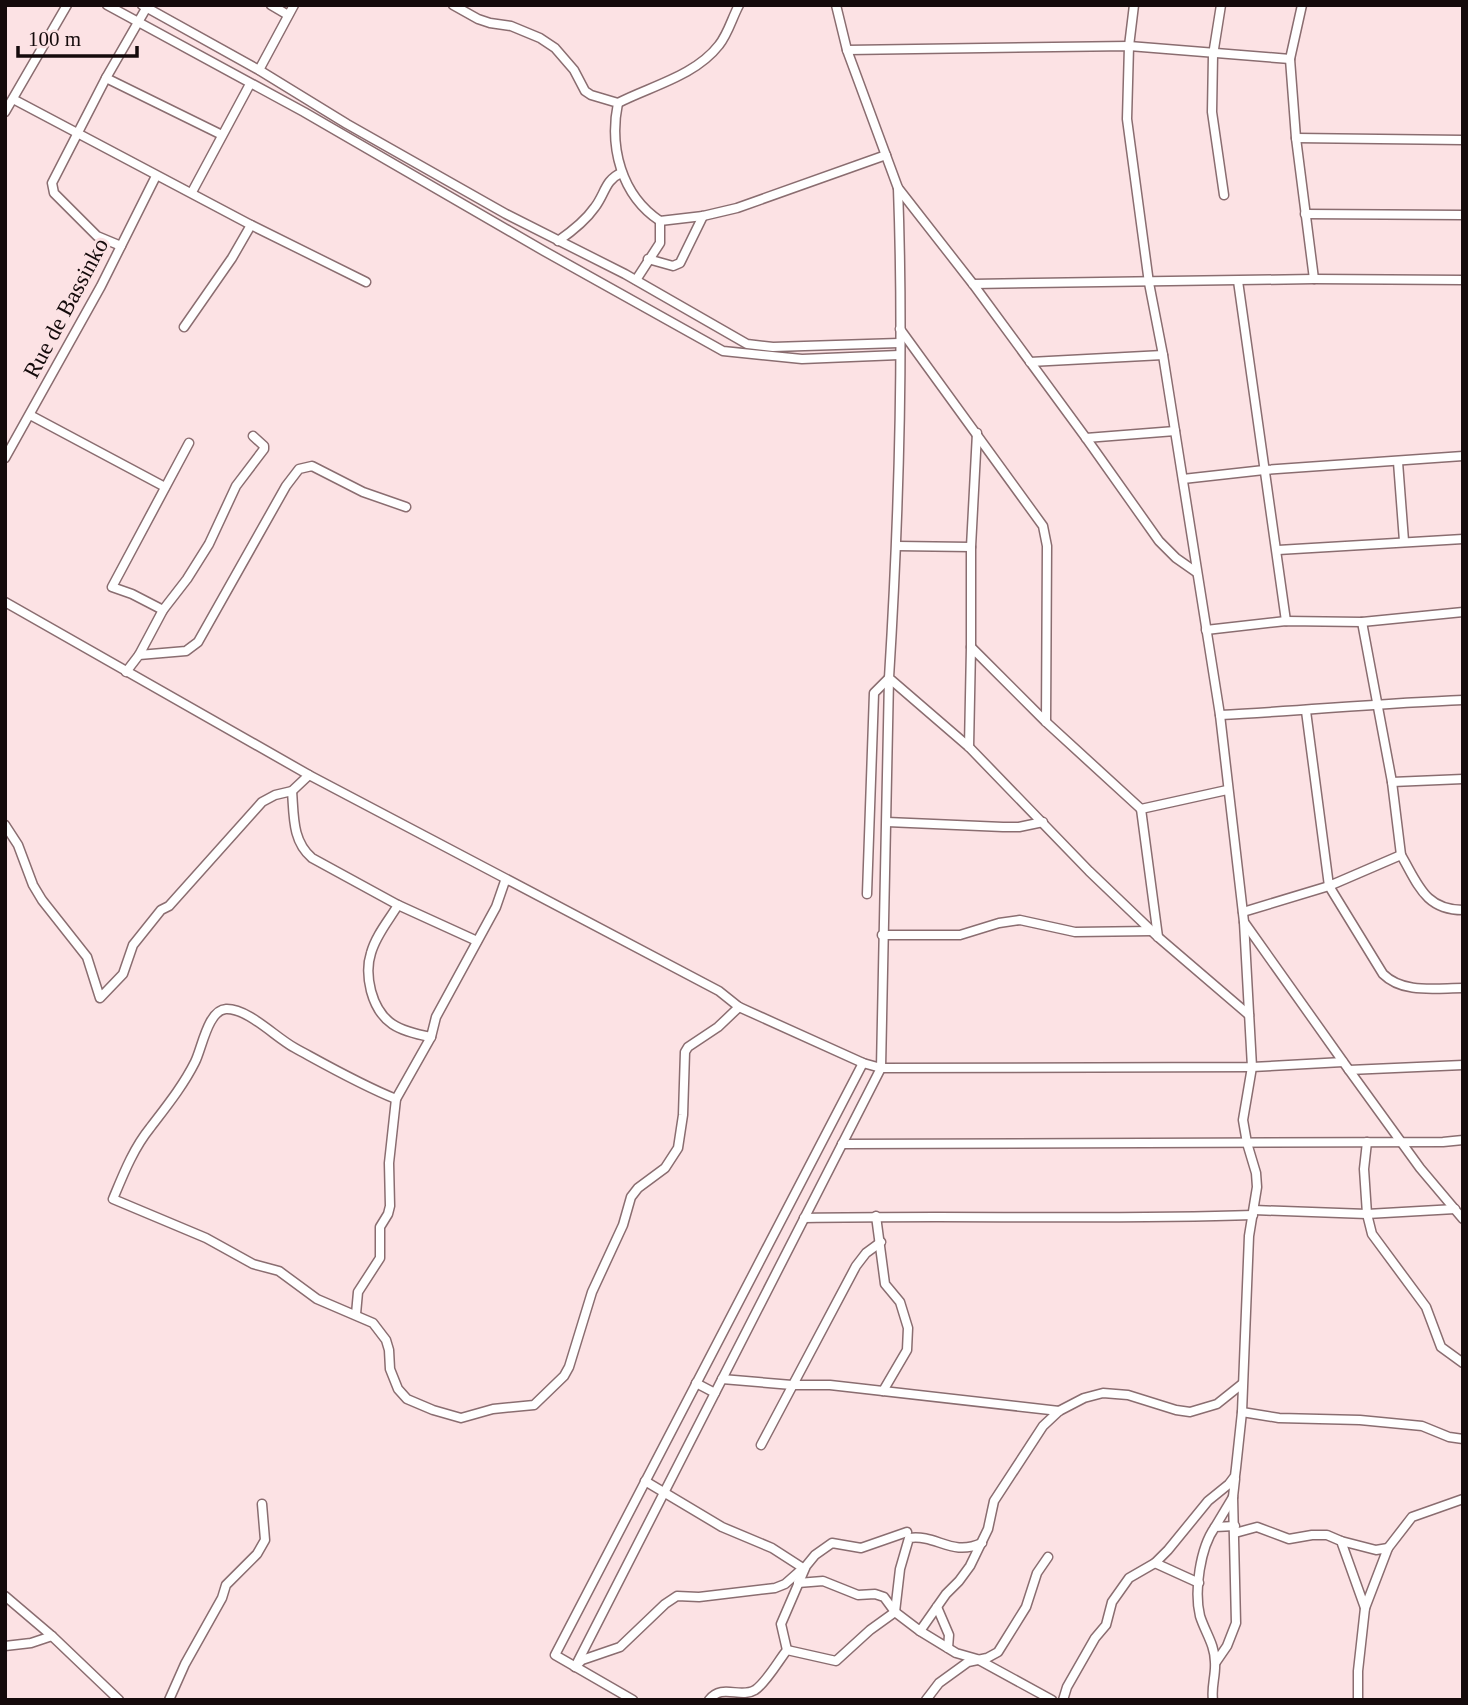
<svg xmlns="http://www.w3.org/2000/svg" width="1468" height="1705" viewBox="0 0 1468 1705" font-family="'Times New Roman',serif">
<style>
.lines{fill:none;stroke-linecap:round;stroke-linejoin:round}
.minor-casing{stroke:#8a6d70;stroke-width:11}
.minor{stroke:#fff;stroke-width:8}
.labels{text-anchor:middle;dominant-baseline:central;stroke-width:6;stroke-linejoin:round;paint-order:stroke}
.street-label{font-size:23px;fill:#140a0b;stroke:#fce2e4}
</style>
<rect width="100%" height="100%" fill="#fce2e4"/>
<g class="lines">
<!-- minor casing -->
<g class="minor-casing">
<g id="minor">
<polyline points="107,5 304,112 544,251 723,351 802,359 899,355"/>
<polyline points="142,5 259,70 347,124 506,214 625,274 747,344 773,347 899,343"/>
<polyline points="271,5 288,15"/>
<path d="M 453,5 L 478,19 L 490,23 L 511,26 L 540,38 L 555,48 L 574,70 L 585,91 L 591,95 L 618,103 C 609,147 621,195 660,221 L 703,216 L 737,208 L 886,155"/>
<polyline points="836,5 847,50 898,188 973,284 1086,438 1159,541 1176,558 1196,572"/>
<polyline points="1134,5 1129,46 1127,119 1149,283 1163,355 1220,715 1244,922 1349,1070 1463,1065"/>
<polyline points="1221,5 1213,55 1212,112 1224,195"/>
<polyline points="847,50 1129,46 1290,59 1302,5"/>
<polyline points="1290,59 1296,138 1314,279"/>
<polyline points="259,70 294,5"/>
<polyline points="106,78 222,135"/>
<polyline points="13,99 251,225 366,282"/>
<path d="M 618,103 C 651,86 695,76 719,45 C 728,34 732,18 739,5"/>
<polyline points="5,112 67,5"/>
<polyline points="1296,138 1463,140"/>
<path d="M 898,188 C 904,351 899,516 889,678 L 969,747 L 1089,871 L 1158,937 L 1249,1015"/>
<polyline points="192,192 250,84"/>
<polyline points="1305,214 1463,215"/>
<path d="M 558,241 C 571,232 586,220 595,207 C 605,194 605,180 621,173"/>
<polyline points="121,246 97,236 54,193 52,183 106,78 148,5"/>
<polyline points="648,259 673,266 680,263 703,216"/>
<polyline points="636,280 660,243 660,221"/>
<polyline points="1238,281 1286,621"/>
<polyline points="973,284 1314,279 1463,280"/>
<polyline points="184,327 232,258 251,225"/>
<polyline points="900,329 1043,526 1047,546 1046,722"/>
<polyline points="1030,362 1163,355"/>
<polyline points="30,415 165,487"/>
<polyline points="1086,438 1175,431"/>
<polyline points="5,458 101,286 156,176"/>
<polyline points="1398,462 1404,541"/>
<polyline points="1183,479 1264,470 1463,456"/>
<polyline points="897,546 971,547"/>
<polyline points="1278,550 1463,539"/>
<polyline points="5,602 309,775 719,991 739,1007 863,1063 881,1068 1252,1067 1343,1062"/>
<polyline points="163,610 132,594 112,587 189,443"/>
<polyline points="1362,622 1392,782 1401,855"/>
<polyline points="1206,630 1286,621 1362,622 1463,612"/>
<polyline points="971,647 971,547 977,433"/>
<polyline points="139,655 163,610 187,579 209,544 236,486 264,449 264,446 253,436"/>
<polyline points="126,672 139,655 186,651 198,642 286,486 299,469 312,466 363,492 406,507"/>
<path d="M 1306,711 L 1329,886 L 1401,855 C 1418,884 1425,910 1463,910"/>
<path d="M 1220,715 C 1301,711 1382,703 1463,700"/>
<polyline points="969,747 971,647 1046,722 1141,809"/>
<polyline points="1392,782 1463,779"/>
<path d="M 292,791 C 294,816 292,841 312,858 L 398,905"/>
<polyline points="887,822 1003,827 1019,827 1043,822"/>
<polyline points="5,825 18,845 33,885 42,900 87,957 100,998 123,974 133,945 161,910 169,906 262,802 275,795 292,791 309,775"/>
<path d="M 505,881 L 496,907 L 436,1017 L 431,1037 L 396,1099 C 361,1085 328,1066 295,1048 C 276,1038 248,1008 226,1009 C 208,1010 202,1048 195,1062 C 183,1086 166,1107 150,1128 C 133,1149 123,1175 113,1199 L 206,1238 L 253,1264 L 279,1271 L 317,1299 L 373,1323 L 386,1340 L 389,1350 L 390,1369 L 398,1389 L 407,1399 L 433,1410 L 461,1418 L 493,1409 L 534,1405 L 564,1376 L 569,1367 L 592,1292 L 623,1225 L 631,1197 L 638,1188 L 665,1168 L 678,1148 L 683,1115 L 685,1052 L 688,1047 L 718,1027 L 739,1007"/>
<polyline points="867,894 874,693 889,678"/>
<path d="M 1243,912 L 1329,886 L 1383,974 C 1403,994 1436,988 1463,988"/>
<polyline points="882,935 960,935 999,923 1020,920 1075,932 1152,931"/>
<polyline points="1158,937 1141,809 1227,790"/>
<path d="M 431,1037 C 399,1031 380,1024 371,991 C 368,979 367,965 371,953 C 376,935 389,920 398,905 L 477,941"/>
<polyline points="1349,1070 1420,1168 1463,1219"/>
<polyline points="1367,1142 1364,1169 1367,1214 1372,1234 1426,1307 1441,1347 1463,1363"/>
<polyline points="842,1144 1443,1142 1463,1140"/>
<polyline points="1254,1210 1367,1214 1455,1209"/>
<polyline points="876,1216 885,1284 900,1302 908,1328 907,1350 883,1391"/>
<path d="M 804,1218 C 954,1215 1103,1220 1253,1215"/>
<polyline points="356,1314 358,1292 380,1258 380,1227 388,1214 390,1206 389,1163 396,1099"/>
<polyline points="722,1379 792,1385 830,1385 1059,1411"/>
<polyline points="696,1383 715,1393"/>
<polyline points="1242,1412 1279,1418 1360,1420 1422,1426 1449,1437 1463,1439"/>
<polyline points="761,1445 856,1266 866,1253 881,1242"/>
<polyline points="645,1481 722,1527 772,1548 803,1568"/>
<polyline points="1215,1527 1233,1497"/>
<polyline points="1235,1533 1257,1527 1289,1539 1312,1535 1327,1535 1341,1541 1365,1608"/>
<polyline points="1341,1541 1376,1550 1388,1548 1365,1608 1358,1671 1358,1700"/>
<polyline points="1388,1548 1412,1517 1463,1499"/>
<polyline points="798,1583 823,1581 858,1595 875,1594 884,1597 895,1612 920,1631 946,1594 959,1581 970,1566 988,1529 994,1501 1043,1426 1059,1411 1084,1398 1103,1393 1128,1395 1176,1410 1190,1412 1217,1404 1242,1384"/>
<polyline points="1199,1583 1155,1563 1168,1550 1208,1501 1229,1484 1235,1476 1236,1468 1242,1412 1249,1236 1257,1187 1256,1173 1247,1143 1243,1120 1252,1067 1244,922"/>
<polyline points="5,1596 52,1636 119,1700"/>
<polyline points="937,1607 949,1635 948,1648"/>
<polyline points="920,1631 956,1653 977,1659 1052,1700"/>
<polyline points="5,1646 31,1643 52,1636"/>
<path d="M 787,1650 L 836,1661 L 870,1630 L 895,1612 L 900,1569 L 909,1538 C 937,1534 951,1557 982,1543"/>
<polyline points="1216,1662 1227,1646 1236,1623 1233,1497 1235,1479"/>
<polyline points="579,1663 582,1660 620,1647 665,1604 677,1596 699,1597 775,1588 785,1584 802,1569"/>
<polyline points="575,1667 881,1068 889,678"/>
<polyline points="169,1700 185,1664 222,1598 226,1585 257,1554 265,1540 262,1504"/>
<polyline points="633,1700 555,1655 863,1063"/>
<path d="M 709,1700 C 722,1683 740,1699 755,1690 C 766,1683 779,1660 787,1650 L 781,1624 L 806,1566 L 815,1555 L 832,1543 L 861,1548 L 907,1532"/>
<polyline points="926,1700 939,1683 968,1662 987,1658 998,1652 1026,1607 1037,1573 1048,1557"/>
<polyline points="1063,1700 1067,1687 1095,1638 1106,1625 1112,1602 1129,1578 1155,1563"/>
<path d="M 1213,1700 C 1211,1687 1216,1675 1215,1662 C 1215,1645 1205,1632 1200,1616 C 1194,1591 1200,1548 1215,1527 L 1235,1526"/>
</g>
</g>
<!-- minor -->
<use href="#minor" class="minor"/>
</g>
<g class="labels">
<!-- street labels -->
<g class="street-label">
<text transform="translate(66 308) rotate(-62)">Rue de Bassinko</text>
</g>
</g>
<!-- border -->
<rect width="1468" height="1705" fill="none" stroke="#140a0b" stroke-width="14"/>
<!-- scale -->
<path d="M18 46v10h119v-10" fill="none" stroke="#140a0b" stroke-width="3.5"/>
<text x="28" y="46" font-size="21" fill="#140a0b" stroke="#fce2e4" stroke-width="5" paint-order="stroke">100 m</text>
</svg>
